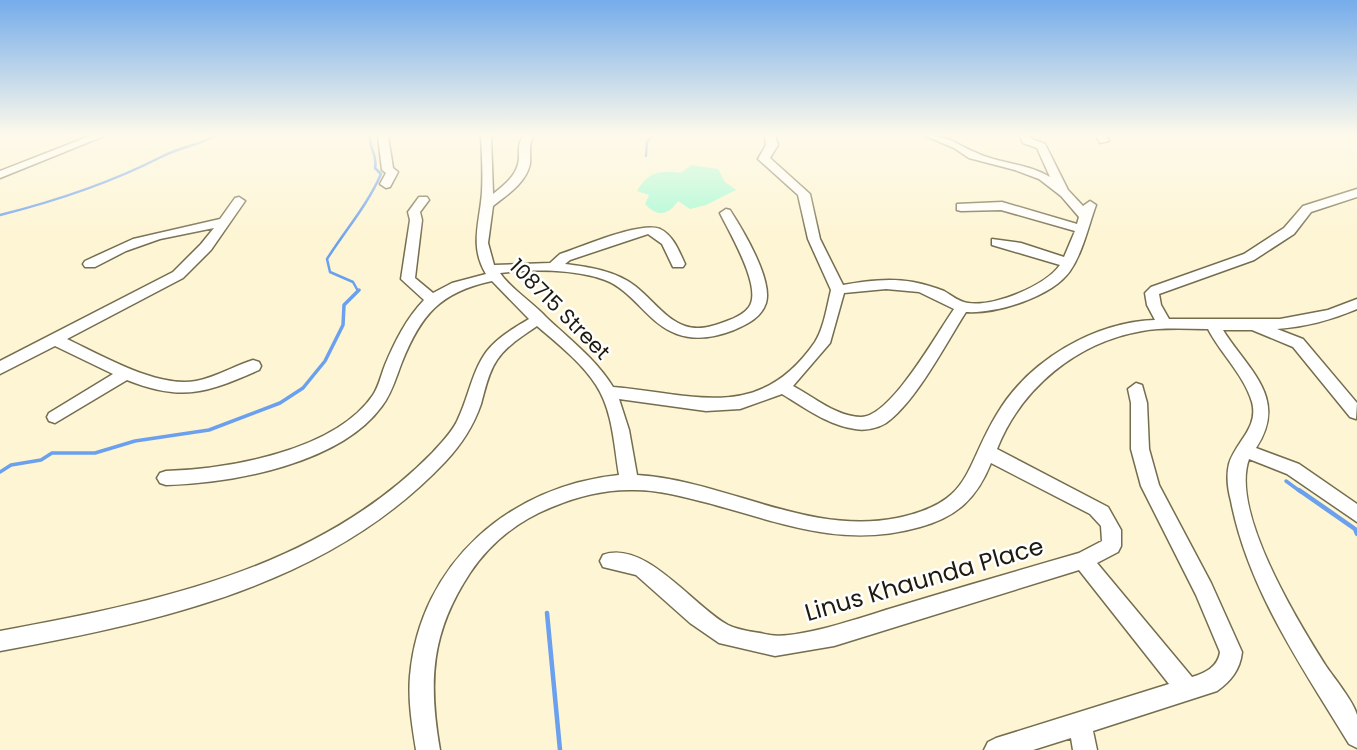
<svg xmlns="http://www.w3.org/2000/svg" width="1357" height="750" viewBox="0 0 1357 750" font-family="Poppins,sans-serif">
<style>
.green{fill:#a8fad5}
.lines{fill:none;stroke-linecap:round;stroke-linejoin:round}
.stream-far2{stroke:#6aa0ee;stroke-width:2.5}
.stream-far1{stroke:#6aa0ee;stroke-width:3.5}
.stream{stroke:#6aa0ee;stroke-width:4.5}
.minor-casing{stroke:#746d4e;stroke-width:3}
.minor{fill:#fff;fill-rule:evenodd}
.labels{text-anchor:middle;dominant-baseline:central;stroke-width:5;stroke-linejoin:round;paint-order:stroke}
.street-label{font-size:21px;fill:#1e1a0e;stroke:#fff}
.near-street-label{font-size:24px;fill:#1e1a0e;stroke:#fff}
</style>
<rect width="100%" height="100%" fill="#fdf5d3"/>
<!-- green -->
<path class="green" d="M 691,165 L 718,169 L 725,182 L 736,190 L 706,205 L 690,209 L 678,201 C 668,216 657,217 645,204 L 649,195 L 637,191 C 648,172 660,170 681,173 Z"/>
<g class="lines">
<!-- stream-far2 -->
<g class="stream-far2">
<polyline points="646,156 647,142 652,136"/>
<path d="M 0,215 C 56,201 110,183 161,157 C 178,148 198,145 216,136"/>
<path d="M 358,291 L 353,282 L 330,272 L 327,259 C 346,229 367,206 381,174 L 375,168 C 378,153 368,148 370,136"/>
</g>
<!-- stream-far1 -->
<g class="stream-far1">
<polyline points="0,472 11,465 41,460 52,453 95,453 135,441 209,430 280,403 303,388 325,361 343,325 344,305 359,290"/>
<polyline points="1286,481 1301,492"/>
</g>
<!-- stream -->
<g class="stream">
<polyline points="1299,490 1355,529 1357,534"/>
<polyline points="547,613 560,750"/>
</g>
<!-- minor casing -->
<g class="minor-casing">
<g id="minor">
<polygon points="90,136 104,136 0,178 0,171"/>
<polygon points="378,136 388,136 393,168 398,172 390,187 386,188 380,184 386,173 382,170"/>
<path d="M 481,136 L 491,136 L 493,194 C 506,184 518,174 519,158 C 519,149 518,144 523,136 L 533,136 C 528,145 531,154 530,164 C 526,183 507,195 493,206 L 488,243 L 494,265 L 550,263 L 560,254 C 582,247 640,221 660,229 C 673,235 679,251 685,264 L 683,267 L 673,267 L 662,244 L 648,234 L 570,260 L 565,264 C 589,267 616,271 635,286 C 652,299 665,319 685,326 C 699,331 714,326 727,321 C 735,318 744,314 749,307 C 763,288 729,232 720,213 L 726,209 L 730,210 C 743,230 773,280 766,303 C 761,318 747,324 734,330 C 716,337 696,341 677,334 C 648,324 634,291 605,280 C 574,269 532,269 500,273 C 512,290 532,302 546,317 C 568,338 596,359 613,387 C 695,394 759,423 815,342 C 824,328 827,306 831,290 L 808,239 L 798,195 L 758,159 L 766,145 L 765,136 L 775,136 L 778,145 L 770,158 L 810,194 L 820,239 L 843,285 C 866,281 889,278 913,282 C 923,284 934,287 944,291 C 951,295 959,302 968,303 C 994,307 1045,286 1060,265 L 992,245 L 992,239 L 1021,243 L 1064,257 L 1075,231 L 1001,210 L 961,211 L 957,210 L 957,204 L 1002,202 L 1077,224 L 1079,217 L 1061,196 L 1039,179 L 1015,170 L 969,158 L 954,148 L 926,136 C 949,135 957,145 977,153 C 1000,164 1027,163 1050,177 L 1037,148 L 1023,143 L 1020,136 L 1030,136 L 1032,139 L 1045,144 L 1068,190 L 1083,206 L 1090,201 L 1096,205 C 1088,227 1083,252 1070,271 C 1052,297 996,314 966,312 C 946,343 916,402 886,423 C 878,428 866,431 855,429 C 828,425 805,408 782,394 L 740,409 L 706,411 L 619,399 L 629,430 L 637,475 C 724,480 808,536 897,518 C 973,502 963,470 997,414 C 1028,361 1094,322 1155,320 L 1147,305 L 1145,293 L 1151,287 L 1244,254 L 1284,228 L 1303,206 L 1357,189 L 1357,197 L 1311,212 L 1294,234 L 1254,260 L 1159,294 L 1161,305 L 1169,319 L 1280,319 L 1328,310 L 1357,299 L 1357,309 C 1331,320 1305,327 1277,329 L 1303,339 L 1357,403 L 1356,419 L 1350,417 L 1293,347 L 1252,330 L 1223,330 C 1248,370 1289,398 1256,448 L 1299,464 L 1357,504 L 1357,522 L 1287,474 L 1249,459 C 1230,511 1298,622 1326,666 C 1334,678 1354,702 1357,715 C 1357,725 1357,738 1357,748 L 1349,744 C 1303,668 1248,590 1231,501 C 1228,490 1226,476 1229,464 C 1236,441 1259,428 1252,402 C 1244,375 1221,354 1208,329 C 1186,329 1163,327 1142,331 C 1077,342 1021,388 997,449 L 1108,507 L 1121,530 L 1121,546 L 1118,552 L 1097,563 L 1192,677 C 1205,673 1218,667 1220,652 L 1196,595 L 1141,486 L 1131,449 L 1131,403 L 1128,389 L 1136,383 L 1142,385 L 1147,403 L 1149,449 L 1159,485 L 1211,583 L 1242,652 C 1240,670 1231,681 1217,691 L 1093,731 L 1097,750 L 1073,750 L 1071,738 L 1033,750 L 984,750 L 988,742 L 996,738 L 1169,684 L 1079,570 L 834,646 L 775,656 L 719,643 L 690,623 L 636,575 L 603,567 L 600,561 L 603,555 C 645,539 694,607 728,625 C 740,631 757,632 770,635 C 796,640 863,617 889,609 C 952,590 1016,571 1079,553 L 1102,541 L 1101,526 L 1090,514 L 991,463 C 977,498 957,517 920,527 C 843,549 782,523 708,503 C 684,497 659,490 635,490 C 606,489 578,496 552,507 C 519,520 490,543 470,573 C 431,632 428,681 440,750 L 416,750 C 412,725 408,701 410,676 C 420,563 510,486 619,475 C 614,446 613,411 596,385 C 581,362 558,344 537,326 C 523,336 507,345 497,360 C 488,373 485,390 481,404 C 473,427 461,445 445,462 C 328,586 160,621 0,651 L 0,631 C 156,602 318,570 433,452 C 442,442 453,431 458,419 C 469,396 472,371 487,351 C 498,337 514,328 529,319 L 492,281 C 440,292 421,315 402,362 C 396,377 392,393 382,406 C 340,464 233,483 166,485 L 160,483 L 157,478 L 160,473 L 166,471 C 228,469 335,451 373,395 C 379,386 381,375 385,365 C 395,341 406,319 424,300 L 401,279 L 410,220 L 408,212 L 419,197 L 427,197 L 429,200 L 420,212 L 422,220 L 415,278 L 433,293 L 452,283 L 486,274 C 469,246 480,222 482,192 C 483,173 482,154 481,136 ZM 886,289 L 919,292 L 954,309 C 937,333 891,417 861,417 C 837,417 814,397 793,386 L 830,343 L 844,293 Z"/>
<polygon points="1096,136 1106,136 1109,141 1100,143"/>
<path d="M 239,197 L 245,201 L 211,250 L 183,278 L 67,339 C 103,356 157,388 196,381 C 216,377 234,366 253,360 L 259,362 L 261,366 L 259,370 C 207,393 182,402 127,380 L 55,423 L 49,421 L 47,417 L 49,413 L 113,374 L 55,346 L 0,374 L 0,361 L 173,272 L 201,244 L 214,228 L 160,239 L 126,251 L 95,267 L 85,267 L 83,264 L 85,261 L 133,239 L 220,219 L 235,198 Z"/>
</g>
</g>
<!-- minor -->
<use href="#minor" class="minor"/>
</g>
<!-- sky -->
<linearGradient id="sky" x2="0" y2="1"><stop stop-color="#75acea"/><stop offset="0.56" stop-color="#fefaeb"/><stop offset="1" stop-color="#fefaeb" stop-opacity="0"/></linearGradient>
<rect width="1357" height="241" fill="url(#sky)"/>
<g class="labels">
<!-- street labels -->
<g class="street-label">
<text transform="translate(560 309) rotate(45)">108715 Street</text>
</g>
<!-- near-street labels -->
<g class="near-street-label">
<text transform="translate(924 579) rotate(-16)">Linus Khaunda Place</text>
</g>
</g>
</svg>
